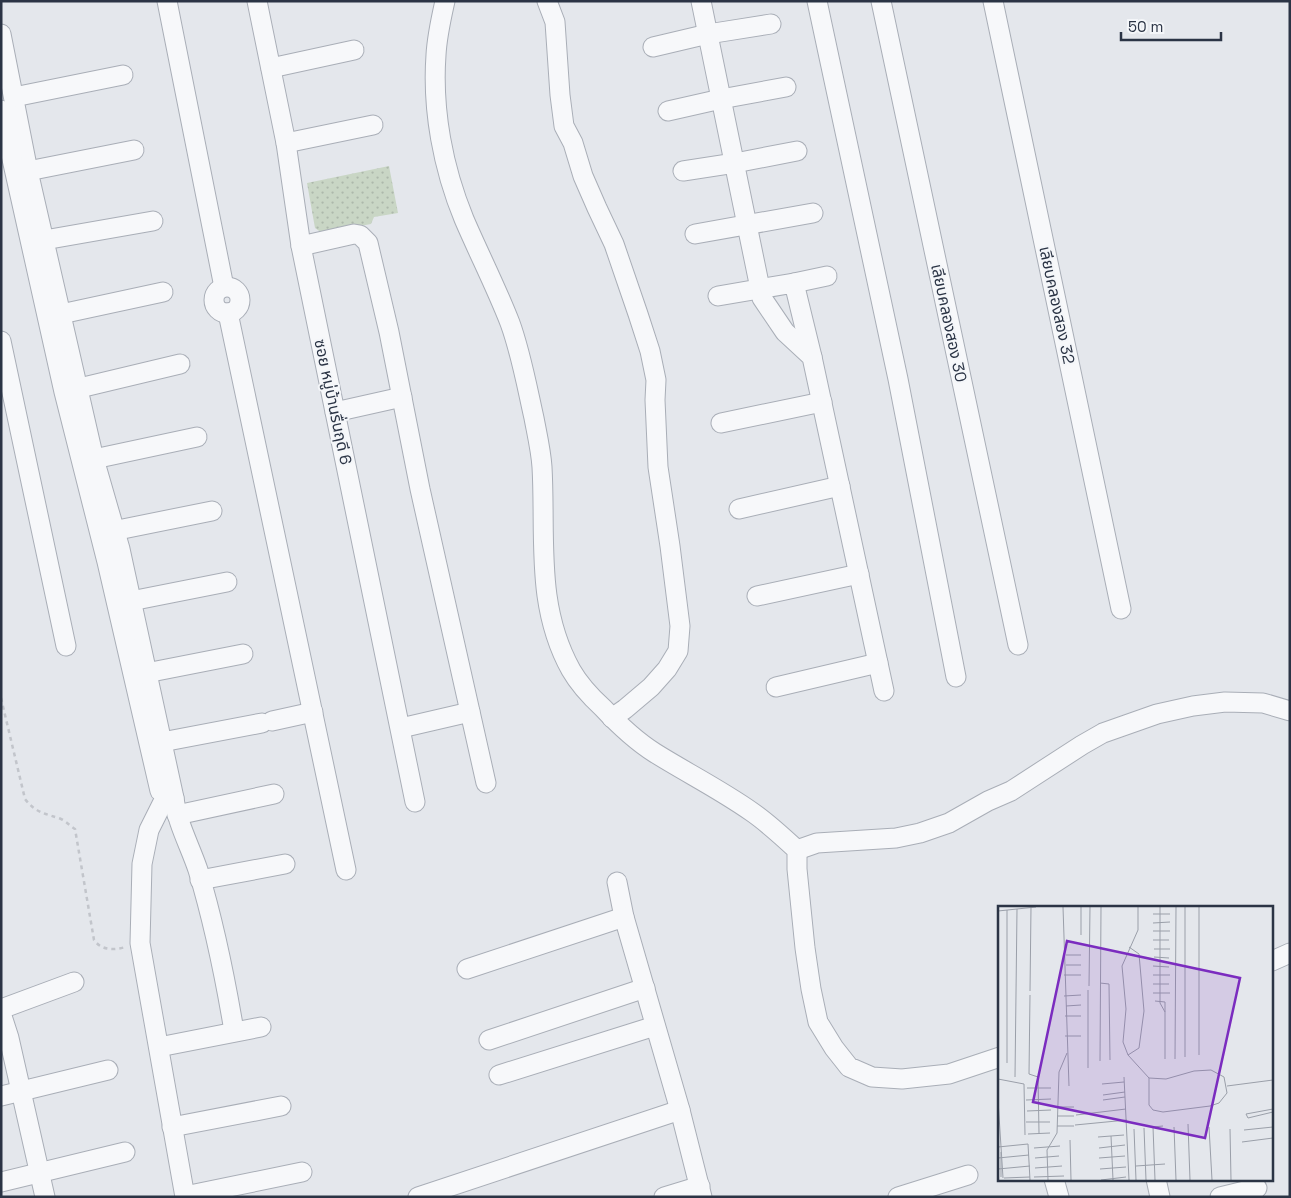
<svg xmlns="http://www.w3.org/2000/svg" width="1291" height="1198" viewBox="0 0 1291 1198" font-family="'Space Grotesk','Noto Sans Thai',sans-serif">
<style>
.park{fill:url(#park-dots)}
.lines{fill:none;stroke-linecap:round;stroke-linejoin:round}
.minor-casing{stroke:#a9aeb7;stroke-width:21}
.path{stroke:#c2c5cb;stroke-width:2.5;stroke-dasharray:4 4;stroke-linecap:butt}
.minor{stroke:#f7f8fa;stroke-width:19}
.labels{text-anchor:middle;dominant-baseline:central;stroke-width:4;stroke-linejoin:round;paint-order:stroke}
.street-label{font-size:16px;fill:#2b3445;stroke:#f4f6f9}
.inset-road{fill:none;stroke:#9a9fa9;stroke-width:1}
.view{fill:#7b2cbf;fill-opacity:0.15;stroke:#7b2cbf;stroke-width:2.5}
.inset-edge{fill:none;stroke:#2b3445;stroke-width:2.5}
</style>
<defs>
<pattern id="park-dots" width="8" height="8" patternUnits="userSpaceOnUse" patternTransform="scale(1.25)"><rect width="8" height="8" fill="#c9d6c5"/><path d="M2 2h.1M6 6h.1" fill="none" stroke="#adb8ab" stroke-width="1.8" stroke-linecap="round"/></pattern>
</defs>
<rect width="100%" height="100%" fill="#e4e7ec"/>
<!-- park -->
<polygon class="park" points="389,166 398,213 374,217 371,224 322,233 315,228 307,183"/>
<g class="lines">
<!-- minor casing -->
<g class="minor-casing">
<g id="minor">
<polyline points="167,1 224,287"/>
<polyline points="257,1 286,143 301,246 415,802"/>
<path d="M 445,1 C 441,19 437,36 436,55 C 432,110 443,168 464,219 C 479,254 496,287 510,323 C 521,353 527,387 534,418 C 537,434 541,451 542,467 C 546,538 535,605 571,670 C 579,684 591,697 603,708 C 618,724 636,741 655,753 C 687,773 721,790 752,812 C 768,823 783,837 797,850 L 797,869 L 805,948 L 811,989 L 818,1022 L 834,1048 L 849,1067 L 872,1077 L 902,1079 L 949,1074 L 1000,1057"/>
<polyline points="547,1 555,22 560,95 564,126 573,143 583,176 597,208 614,244 638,314 650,351 656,380 655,400 658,467 670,546 680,626 678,651 667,669 651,687 625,709 612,718"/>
<polyline points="701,1 762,298 785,332 812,357 884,691"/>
<polyline points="817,1 898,379 956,677"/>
<polyline points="881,1 1018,645"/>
<polyline points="993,1 1121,609"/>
<path d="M 1,34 L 28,171 L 94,459 L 120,549 L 174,798 C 177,823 190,846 198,870 C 214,923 225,977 234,1031"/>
<polyline points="653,47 708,34 771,24"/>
<polyline points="271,68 354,50"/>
<polyline points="14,97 123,75"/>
<polyline points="1,110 64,392 107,562 160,791"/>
<polyline points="668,111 721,99 786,87"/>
<polyline points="286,143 373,125"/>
<polyline points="28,171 134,150"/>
<polyline points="683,171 735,163 797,151"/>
<polyline points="695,234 813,213"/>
<polyline points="33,242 153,221"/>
<polyline points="301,246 354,234 360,235 368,243 389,332 420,489 486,783"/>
<polyline points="794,283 827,276"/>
<circle cx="227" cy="300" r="13"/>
<polyline points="718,296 794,283 812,357"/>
<polyline points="228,313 346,870"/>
<polyline points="61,314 163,292"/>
<polyline points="1,341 66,646"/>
<polyline points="67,391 180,364"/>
<polyline points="335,412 402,397"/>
<polyline points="721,423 822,402"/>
<polyline points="94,459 197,437"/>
<polyline points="739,509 840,486"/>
<polyline points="103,533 212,511"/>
<polyline points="757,596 859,574"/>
<polyline points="131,601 227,582"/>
<polyline points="136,675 243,654"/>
<polyline points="776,687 878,663"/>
<polyline points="272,721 313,712"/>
<polyline points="401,728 470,712"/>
<polyline points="162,742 262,723"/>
<polyline points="174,798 163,802 149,830 142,864 140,943 185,1197"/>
<polyline points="177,815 274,794"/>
<polyline points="797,850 817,843 896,838 920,833 949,823 988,801 1011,791 1082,745 1103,733 1157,714 1193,706 1225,702 1263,703 1290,711"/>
<polyline points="200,880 285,864"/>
<polyline points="617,882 624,917 680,1110 702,1197"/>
<polyline points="1272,961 1290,953"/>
<polyline points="467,969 624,917"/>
<polyline points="1,1009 74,982"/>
<polyline points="1,1013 9,1038 45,1197"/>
<polyline points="489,1040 645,988"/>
<polyline points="159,1047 261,1027"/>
<polyline points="499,1075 655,1026"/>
<polyline points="1,1096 108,1070"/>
<polyline points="172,1127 281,1106"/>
<polyline points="1054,1179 1059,1197"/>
<polyline points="1156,1179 1160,1197"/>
<polyline points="1,1182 125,1152"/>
<polyline points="185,1196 302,1172"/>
<polyline points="418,1197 680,1110"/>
<polyline points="664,1197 700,1186"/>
<polyline points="898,1197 968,1175"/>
<polyline points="1220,1197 1257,1188"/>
</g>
</g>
<!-- path -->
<path class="path" d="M 1,698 L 25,799 C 37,814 45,813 61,819 C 66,821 70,826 75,829 L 94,940 C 102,951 114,950 126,947"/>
<!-- minor -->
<use href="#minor" class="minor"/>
</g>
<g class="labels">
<!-- street labels -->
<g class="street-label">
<text transform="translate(1057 305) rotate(78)">เลียบคลองสอง 32</text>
<text transform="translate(949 323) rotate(78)">เลียบคลองสอง 30</text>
<text transform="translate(333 402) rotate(78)">ซอย หมู่บ้านรื่นฤดี 6</text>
</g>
</g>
<!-- overview -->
<g transform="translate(998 906)">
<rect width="275" height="275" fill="#e4e7ec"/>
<path class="inset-road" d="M 65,1 L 71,180M 140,1 L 140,24 L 124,60 L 128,103 L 125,136 L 130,149 L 151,172 L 151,199 L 155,204 L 165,206 L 212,200 L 221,197 L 229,187 L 226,171 L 213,164 L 196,165 L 168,173 L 151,172M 162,1 L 162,97 L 167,106 L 167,153M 201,1 L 201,149M 0,5 L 38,1M 155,8 L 172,8M 155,17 L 172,16M 155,25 L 172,25M 83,29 L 83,1M 155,34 L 171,34M 156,43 L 172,43M 68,49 L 83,49M 156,51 L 171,52M 68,59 L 83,59M 155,60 L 171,61M 66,69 L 83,69M 155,69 L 172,69M 102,77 L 111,78 L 112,154M 155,78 L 171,78M 91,80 L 92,1M 32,85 L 33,1M 155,87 L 172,87M 32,89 L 31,168 L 40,171 L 41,227M 66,90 L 83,89M 157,95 L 167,96 L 167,106M 68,100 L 83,99M 67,110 L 83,110M 67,130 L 83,130M 130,149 L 141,142 L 146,105 L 141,48 L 131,41M 187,151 L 187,1M 177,153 L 178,1M 102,155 L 103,1M 9,157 L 9,4M 90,162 L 90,84M 17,171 L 19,3M 126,171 L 131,274M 0,173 L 26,178 L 27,229M 104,178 L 126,176M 229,180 L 275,174M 29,182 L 53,182M 105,189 L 127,186M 0,194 L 5,272M 28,194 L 53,193M 105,194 L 127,191M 60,201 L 76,201M 275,203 L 248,208 L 250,212 L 275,206M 29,205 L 53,204M 78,209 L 128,203M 59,210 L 76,210M 28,216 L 52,216M 190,218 L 192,274M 77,219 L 129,214M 59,220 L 76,220M 176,221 L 178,274M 211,221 L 214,274M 146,222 L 148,274M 136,223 L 138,274M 232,223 L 233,274M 246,224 L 275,221M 30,228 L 52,227M 113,230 L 115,274M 100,231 L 126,229M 72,234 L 73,274M 244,236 L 275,232M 0,241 L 30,238 L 32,274M 36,242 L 62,240M 101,242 L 127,239M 3,246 L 3,271M 0,252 L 31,249M 37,252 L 61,250M 101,252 L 127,250M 138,260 L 167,258M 37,262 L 64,260M 0,263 L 32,260M 102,263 L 128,261M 36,271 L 66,270M 6,272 L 32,271M 50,274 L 49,244 L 59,227 L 61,166 L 69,147M 103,274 L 128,271M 157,274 L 155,221 L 165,220"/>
<path class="view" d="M 69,35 L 242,72 L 207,232 L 35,196 Z"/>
<rect width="275" height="275" class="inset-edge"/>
</g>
<!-- border -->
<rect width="1291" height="1198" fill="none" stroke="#2b3445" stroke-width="5"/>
<!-- scale -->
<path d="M1121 32v8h100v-8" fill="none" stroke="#2b3445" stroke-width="2.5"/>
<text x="1128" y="32" font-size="15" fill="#2b3445" stroke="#f4f6f9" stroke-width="4" paint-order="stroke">50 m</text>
</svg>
